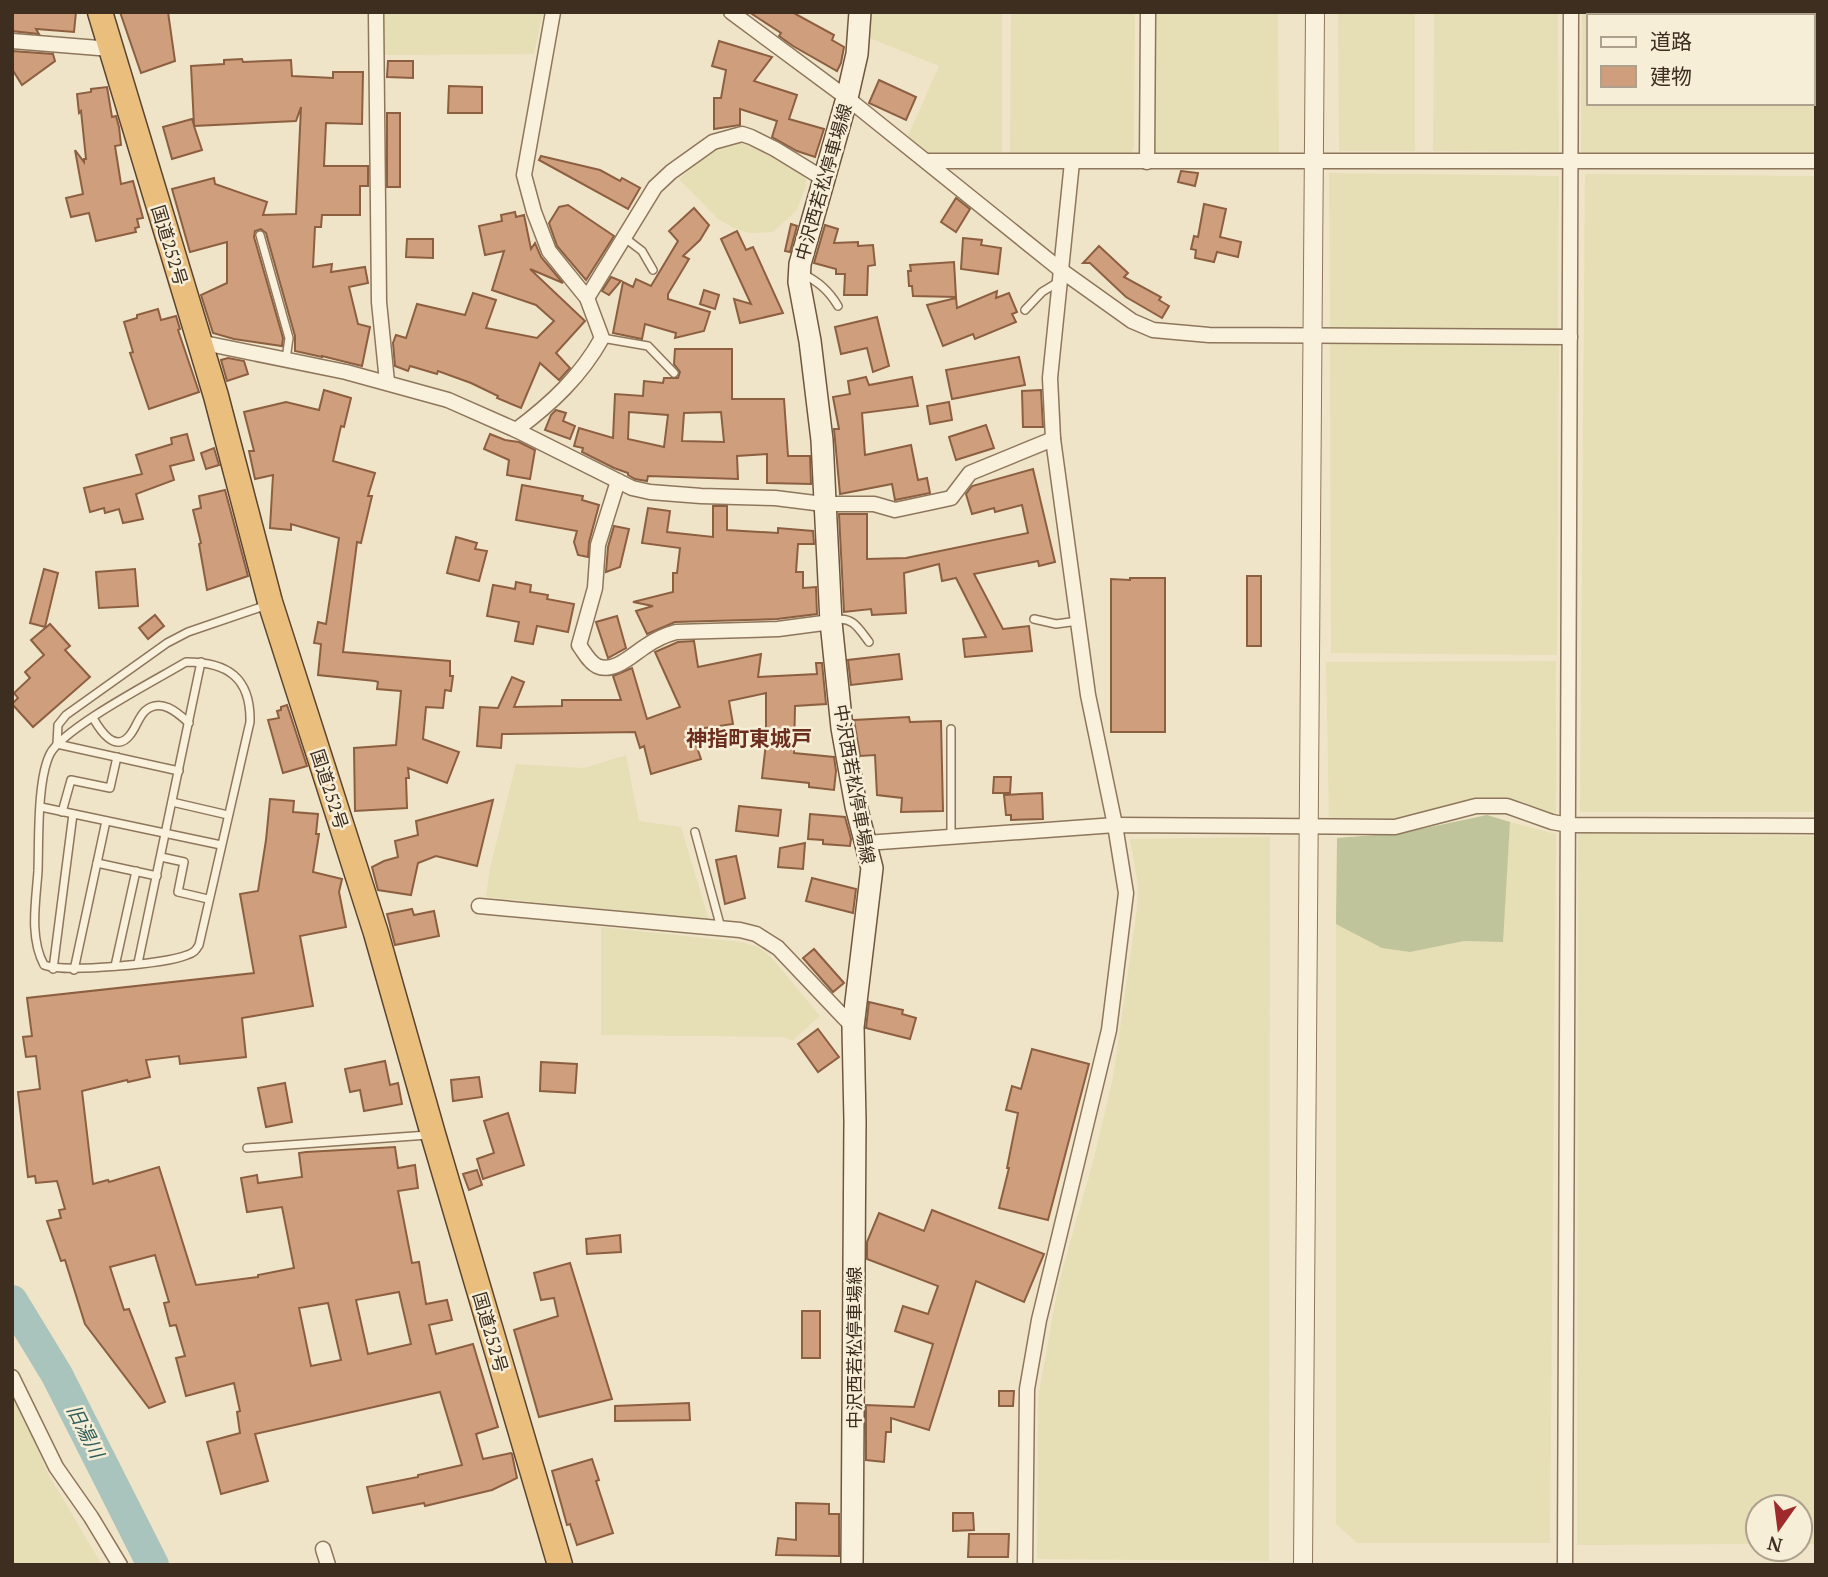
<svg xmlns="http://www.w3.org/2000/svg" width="1828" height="1577" viewBox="0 0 1828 1577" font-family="'PT Serif','Noto Sans JP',serif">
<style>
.farmland{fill:#e6deb5;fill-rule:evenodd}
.cemetery{fill:#bfc49a}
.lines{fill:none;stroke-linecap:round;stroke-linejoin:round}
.river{stroke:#a9c4bc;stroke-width:32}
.building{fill:#cf9f7d;stroke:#8d5f41;stroke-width:2;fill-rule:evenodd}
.service-casing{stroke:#8d765c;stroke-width:10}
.minor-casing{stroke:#8d765c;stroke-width:17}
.tertiary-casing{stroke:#8d765c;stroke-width:20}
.secondary-casing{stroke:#6f573f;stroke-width:24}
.trunk-casing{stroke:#5b4430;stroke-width:27}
.service{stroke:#faf1dc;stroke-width:7}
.minor{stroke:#faf1dc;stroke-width:14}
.tertiary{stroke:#faf1dc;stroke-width:18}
.secondary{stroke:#faf1dc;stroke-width:21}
.trunk{stroke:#eabe7c;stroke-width:24}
.labels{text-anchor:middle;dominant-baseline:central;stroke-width:5;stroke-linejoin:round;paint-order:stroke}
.street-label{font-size:18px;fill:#3d2e20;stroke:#f7eed8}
.water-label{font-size:19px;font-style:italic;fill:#2f5d5a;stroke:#f7eed8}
.quarter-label{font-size:21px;font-weight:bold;fill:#6b2e1e;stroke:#f7eed8}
</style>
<rect width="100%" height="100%" fill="#f0e4c8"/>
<!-- farmland -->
<g class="farmland">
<polygon points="383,12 543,12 534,54 384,55"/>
<polygon points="869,12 1002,12 1002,154 928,153 908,136 939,66 867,37"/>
<polygon points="1011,12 1135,12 1134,148 1131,154 1010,154"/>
<polygon points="1151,12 1278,12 1279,153 1150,154"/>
<polygon points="1338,12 1415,12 1415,151 1339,151"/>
<polygon points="1434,12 1558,12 1559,152 1433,151"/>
<path d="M 1582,12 L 1816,12 L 1816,155 L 1581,154 ZM 1588,16 L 1812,16 L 1812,103 L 1588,103 Z"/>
<polygon points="744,141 800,171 806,179 806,186 797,210 773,232 749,233 734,228 718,219 679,179 712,150 731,143"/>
<polygon points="1329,173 1559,176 1558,330 1330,328"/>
<polygon points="1585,174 1816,176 1816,812 1580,812"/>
<polygon points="1330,343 1559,345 1557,655 1331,653"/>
<polygon points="1556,661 1556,815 1508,801 1391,822 1329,819 1326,662"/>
<polygon points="626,755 639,821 681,827 709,920 486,897 490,868 516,764 584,768"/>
<polygon points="1510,822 1556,834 1550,1543 1357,1543 1336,1524 1336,924 1410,952 1464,941 1502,942"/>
<polygon points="1578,833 1816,836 1816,1544 1800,1544 1800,1507 1758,1507 1758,1544 1577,1545"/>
<polygon points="1270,837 1269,1561 1037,1559 1038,1397 1059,1282 1094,1158 1113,1078 1137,909 1138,885 1130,839"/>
<polygon points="601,927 741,942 758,947 771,957 820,1016 792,1041 784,1037 601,1035"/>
<polygon points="12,1397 30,1430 47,1472 102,1565 12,1565"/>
</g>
<!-- cemetery -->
<polygon class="cemetery" points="1487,815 1510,822 1503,942 1464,941 1410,952 1382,948 1336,924 1337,838 1402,833"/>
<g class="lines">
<!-- river -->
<polyline class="river" points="12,1301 57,1375 153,1565"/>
</g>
<!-- building -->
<g class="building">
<polygon points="12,12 76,12 74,32 36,29 39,34 12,31"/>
<polygon points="120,12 168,12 175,61 141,73"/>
<polygon points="749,12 792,12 834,35 832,40 844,47 841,63 837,71 793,46 779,36 781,33"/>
<polygon points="719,41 772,57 754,81 797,95 789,119 824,129 815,157 797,151 772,137 777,121 740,109 740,125 714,129 714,98 721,98 726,70 712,66"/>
<polygon points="12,51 53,54 55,61 22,85 12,69"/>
<polygon points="242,59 243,62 291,60 292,76 333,78 333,72 363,72 362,124 326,123 324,166 368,166 368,186 360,186 360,215 322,215 321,227 315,227 313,267 332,264 331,272 365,267 368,283 349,287 358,324 370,327 362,366 322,356 322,357 295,351 295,336 266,233 261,229 255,231 254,237 283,338 282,346 234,339 213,333 201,295 227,283 227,242 190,252 172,189 214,178 215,184 267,202 263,215 296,214 301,107 296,121 194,126 202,150 172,159 163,127 192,119 194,125 191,66 224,64 224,60"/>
<polygon points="388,61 413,61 413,78 387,77"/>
<polygon points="879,80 916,97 906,120 869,103"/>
<polygon points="449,86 482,87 482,113 448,113"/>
<polygon points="107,87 112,117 116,116 119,127 121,145 115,146 121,184 133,181 143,218 137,219 139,227 135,228 136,232 96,241 89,213 71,217 66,198 83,194 75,150 84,162 84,159 86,159 81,111 79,113 77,94 91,92 91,89"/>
<rect x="387" y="113" width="13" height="74"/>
<polygon points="541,156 600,170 620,181 622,178 640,188 628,209 539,160"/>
<polygon points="1181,171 1198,173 1195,186 1178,182"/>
<polygon points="956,198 970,209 956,232 941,222"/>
<polygon points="1204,204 1226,209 1220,237 1241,242 1238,257 1217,252 1214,262 1195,258 1196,250 1191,249 1194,236 1198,237"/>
<polygon points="568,205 614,236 586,280 557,246 549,223 559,207"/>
<polygon points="694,208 709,225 700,240 683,256 689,259 668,294 668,299 710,312 704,331 675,338 676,333 645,324 642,339 613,333 623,282 633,287 636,279 651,286 678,241 669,231"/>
<polygon points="515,212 516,217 524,215 531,249 535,243 541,257 563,283 530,269 585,321 556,353 570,368 559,380 540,363 521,408 497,398 498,396 471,383 438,371 437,374 410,366 408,371 395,366 393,343 396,335 406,338 417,304 465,315 473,293 496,300 486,328 537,338 554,321 536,305 492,290 504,251 485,255 479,226 502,221 501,215"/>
<polygon points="791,224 797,226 790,252 785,251"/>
<polygon points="825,225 838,229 834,243 858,242 858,246 873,245 875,265 868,266 867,295 844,295 845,274 836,274 836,269 814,263"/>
<polygon points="737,231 746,250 753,247 783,313 740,323 734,299 751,304 721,239"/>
<polygon points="963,238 982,240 981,245 1001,248 998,274 961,269"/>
<polygon points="407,239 433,239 433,258 406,257"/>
<polygon points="1099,246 1128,273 1124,277 1161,297 1159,300 1169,306 1162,318 1126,297 1090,263 1083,263"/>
<polygon points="954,262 956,297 913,296 912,286 909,286 908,271 911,271 910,265"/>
<polygon points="611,277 621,281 609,295 602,291"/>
<polygon points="704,290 719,295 715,309 700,304"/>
<polygon points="997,291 996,298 1009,293 1017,312 1012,314 1016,322 975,339 973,334 943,346 927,305 956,298 957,308"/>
<polygon points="158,309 161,320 176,316 180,329 178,330 199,392 149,409 130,353 133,352 124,322 137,318 137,315"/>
<polygon points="877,317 889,366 873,372 867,348 841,354 835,327"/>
<path d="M 675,349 L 732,349 L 732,399 L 784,399 L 788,456 L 810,456 L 811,484 L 767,483 L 767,454 L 737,456 L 738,479 L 648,476 L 647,481 L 635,479 L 628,475 L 628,473 L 614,468 L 582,452 L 583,448 L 574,446 L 579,428 L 613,438 L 615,394 L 643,396 L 644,381 L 663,383 L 664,378 L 678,378 L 680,372 L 674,364 ZM 629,412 L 668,415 L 664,447 L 628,439 ZM 721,412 L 724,442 L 682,441 L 684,413 Z"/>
<polygon points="1019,357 1025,385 952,399 946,370"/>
<polygon points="228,358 244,361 248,374 227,381 221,360"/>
<polygon points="866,377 869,385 912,377 918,406 862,413 865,455 911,445 918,480 927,478 930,493 895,500 892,484 840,494 834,429 839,429 833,397 850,394 848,381"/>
<polygon points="324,390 351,398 344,427 341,426 333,461 375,473 368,496 372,496 361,543 357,542 343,652 450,661 450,676 453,676 451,691 445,690 443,708 426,707 423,739 459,752 447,783 408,768 409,778 406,778 407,808 355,811 354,748 396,745 401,691 377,689 378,682 375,681 318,675 321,644 314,643 318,622 326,624 339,538 291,524 291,530 270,528 273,475 255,479 249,451 254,451 244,412 286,402 319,410"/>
<polygon points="1041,390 1043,427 1023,427 1022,391"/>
<polygon points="949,402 952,420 930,424 927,406"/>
<polygon points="556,410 566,413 563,421 575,426 570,439 545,430 551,415"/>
<polygon points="986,425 994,448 956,460 949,437"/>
<polygon points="187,434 194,460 170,466 174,480 136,494 143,519 123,523 119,509 105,513 104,508 90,512 84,488 142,474 136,455 172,444 171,438"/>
<polygon points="490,434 505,440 519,442 535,450 530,479 507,475 509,460 484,449"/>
<polygon points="214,448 219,465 206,469 201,453"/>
<polygon points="1033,469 1055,562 1039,566 1038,561 974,574 1003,629 1029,626 1032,651 965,657 963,639 986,637 956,578 942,581 939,564 904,573 906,613 872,615 871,609 844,612 839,514 867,514 867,559 906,558 1028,533 1022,505 995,512 994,508 972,514 966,494 972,486"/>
<polygon points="522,485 583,496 582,500 599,505 589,542 588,557 578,555 574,542 577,531 516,520"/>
<polygon points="225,490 248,576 207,590 199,544 201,543 193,510 201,508 199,496"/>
<polygon points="713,506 727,506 727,530 778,533 778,528 813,531 814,544 798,544 796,572 803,572 803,588 816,587 817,614 777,619 675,622 647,634 636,611 653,606 633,602 673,592 673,573 677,573 680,548 642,543 648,508 670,511 667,532 713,537"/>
<polygon points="614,526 629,529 620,567 606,572 608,547"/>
<polygon points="456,537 477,543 475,549 487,551 479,581 447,573"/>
<polygon points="44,569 58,573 45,627 30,623"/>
<polygon points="135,569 138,606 99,608 96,572"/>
<rect x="1247" y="576" width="14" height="70"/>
<polygon points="1130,578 1165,578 1165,732 1111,732 1111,579 1130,580"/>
<polygon points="516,582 531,585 530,592 548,595 547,599 574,604 568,632 537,626 533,644 515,641 519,622 487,616 493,585 515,589"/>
<polygon points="155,615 164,626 148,639 139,628"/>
<polygon points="617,616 626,648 608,658 596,622"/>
<polygon points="50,624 70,646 65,650 90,677 33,727 12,704 18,698 14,693 30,678 25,672 44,655 31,640"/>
<polygon points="694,641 698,667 761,654 758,677 817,674 816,663 822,663 826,704 795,706 794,753 834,757 836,771 834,790 809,787 809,783 762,778 766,743 766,693 729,701 733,724 691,730 701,759 651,774 644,746 640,748 635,732 502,734 501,748 477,746 480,707 498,708 512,677 524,682 514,707 562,706 562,700 621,700 613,676 632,668 647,719 680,707 655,652 678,642"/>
<polygon points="899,654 902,679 851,685 848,660"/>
<polygon points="287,705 307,766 283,773 268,720 279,718 277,711 281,710 281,707"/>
<polygon points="909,717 910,722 941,721 943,811 901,812 902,798 877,795 875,755 860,756 854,720"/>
<polygon points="994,777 1011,777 1010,793 993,793"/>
<polygon points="1042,793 1043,819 1011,820 1011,815 1006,815 1004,795"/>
<path d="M 270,799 L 294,801 L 293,812 L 318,814 L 316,834 L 319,834 L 313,872 L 342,879 L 339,892 L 346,927 L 300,936 L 313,1006 L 242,1018 L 246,1057 L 180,1064 L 179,1056 L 146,1060 L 150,1077 L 128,1082 L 127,1080 L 82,1091 L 93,1184 L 108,1180 L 109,1182 L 159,1167 L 196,1285 L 258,1277 L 258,1275 L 294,1268 L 282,1207 L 247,1212 L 241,1178 L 257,1175 L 258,1183 L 302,1177 L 299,1153 L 306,1152 L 395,1147 L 398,1168 L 415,1165 L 418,1188 L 398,1191 L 412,1263 L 419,1262 L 426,1304 L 447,1300 L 452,1320 L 429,1325 L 436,1354 L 473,1344 L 498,1427 L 476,1434 L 483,1459 L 511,1453 L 512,1454 L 517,1478 L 492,1490 L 425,1506 L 424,1503 L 373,1513 L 367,1487 L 418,1477 L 418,1475 L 462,1465 L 440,1392 L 255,1434 L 268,1481 L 221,1494 L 207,1442 L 240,1433 L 237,1412 L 240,1411 L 234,1383 L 186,1396 L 176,1358 L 185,1356 L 176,1325 L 170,1326 L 164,1303 L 169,1302 L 155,1255 L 110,1267 L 124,1310 L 129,1309 L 165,1402 L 149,1408 L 85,1324 L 65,1260 L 61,1261 L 47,1221 L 61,1218 L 59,1210 L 65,1209 L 57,1181 L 36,1183 L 35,1176 L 28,1177 L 18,1092 L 40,1089 L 36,1056 L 26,1057 L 23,1037 L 32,1036 L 27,998 L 254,973 L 240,894 L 258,891 L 266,840 ZM 399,1292 L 411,1344 L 368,1354 L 356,1300 ZM 328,1303 L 341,1360 L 311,1366 L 299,1308 Z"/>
<polygon points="493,800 477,866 436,856 418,863 411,895 378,890 372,867 384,861 398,857 395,841 418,835 416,821"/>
<polygon points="739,806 781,810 778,836 736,831"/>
<polygon points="810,814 845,817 851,839 850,846 823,844 823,840 808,839"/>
<polygon points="805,843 803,869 778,867 780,848"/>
<polygon points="736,856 745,898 725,904 716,860"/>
<polygon points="812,878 856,889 853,913 806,901"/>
<polygon points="412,909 414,915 434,911 439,936 395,945 387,914"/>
<polygon points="814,949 844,983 833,992 803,958"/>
<polygon points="869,1002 903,1010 902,1014 916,1018 910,1039 866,1028"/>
<polygon points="818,1029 839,1057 818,1072 798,1044"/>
<polygon points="1032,1049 1089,1064 1048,1220 999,1208 1009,1168 1007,1168 1018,1113 1006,1110 1012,1086 1021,1089"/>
<polygon points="385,1061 390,1085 398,1083 402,1104 364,1111 360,1090 350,1092 345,1069"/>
<polygon points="541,1062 577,1064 575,1093 540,1091"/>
<polygon points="479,1077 482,1097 453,1101 451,1080"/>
<polygon points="285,1083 292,1122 266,1127 258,1088"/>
<polygon points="508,1113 524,1165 483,1179 477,1159 494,1153 484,1121"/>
<polygon points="477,1170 482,1185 469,1190 463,1174"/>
<polygon points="932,1210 1044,1254 1024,1302 976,1281 929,1430 891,1418 891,1432 886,1432 884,1462 866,1460 866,1405 914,1407 933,1344 895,1331 903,1306 928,1314 938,1286 867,1259 867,1242 879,1213 924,1231"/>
<polygon points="620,1235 621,1252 587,1254 586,1239"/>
<polygon points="570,1263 612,1399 539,1417 514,1330 558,1316 554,1298 541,1300 534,1273"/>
<rect x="802" y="1311" width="18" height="47"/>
<polygon points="999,1391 1014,1391 1013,1406 999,1406"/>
<polygon points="689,1403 690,1420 615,1421 615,1406"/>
<polygon points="592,1459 599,1480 596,1481 613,1533 577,1545 570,1524 567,1525 552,1471"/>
<polygon points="796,1503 829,1504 829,1514 839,1514 839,1556 776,1555 778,1538 796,1540"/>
<polygon points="953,1513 973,1513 974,1530 953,1531"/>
<polygon points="969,1534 1009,1534 1008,1557 968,1557"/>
</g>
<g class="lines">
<!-- service casing -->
<g class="service-casing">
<g id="service">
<polyline points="260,235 289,338 286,359"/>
<polyline points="625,238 642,251 653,270"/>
<path d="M 803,274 C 819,282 829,291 838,306"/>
<polyline points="1025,310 1042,292 1060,281"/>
<polyline points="602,338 648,346 674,373"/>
<polyline points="1034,619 1056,624 1078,621"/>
<path d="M 835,620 C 853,616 859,629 869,642"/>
<path d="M 186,662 C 228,662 251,678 250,722 L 199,945 C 196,950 194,953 187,955 C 166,964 64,973 44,965 C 29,937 36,901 38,871 C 39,840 37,780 50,754 C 63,728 156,680 186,662 Z"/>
<path d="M 93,718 C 100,730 115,754 130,735 C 136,728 138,718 145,711 C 161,697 178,713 189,723"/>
<polyline points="179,771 57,744 58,725 66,715 167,643 188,632 267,605"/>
<polyline points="172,802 228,815"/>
<polyline points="41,807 221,845"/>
<polyline points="62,812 71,780 110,788 117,757"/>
<polyline points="695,832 721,928"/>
<polyline points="951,836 951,729"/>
<polyline points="161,857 184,862 178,892 208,899"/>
<polyline points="97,863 157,876"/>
<polyline points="138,963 201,662"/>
<polyline points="115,966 136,871"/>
<polyline points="53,969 73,814"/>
<polyline points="74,970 106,821"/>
<polyline points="247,1148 428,1135"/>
</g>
</g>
<!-- minor casing -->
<g class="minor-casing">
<g id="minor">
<polyline points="376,12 379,302 387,382"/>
<polyline points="731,12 847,98 1062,271 1132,321 1153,330 1209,335 1570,337"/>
<polyline points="12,41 111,49"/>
<polyline points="927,161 1816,161"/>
<polyline points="1147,162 1148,12"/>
<polyline points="587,298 655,187 671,172 713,142 742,134 751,137 775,149 824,179"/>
<polyline points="199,342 346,372 448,400 516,430 632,488 650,492 701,496 775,498 823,504 874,504 895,510 951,498 970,473 1053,439"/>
<path d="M 516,430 C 551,404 581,376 602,338 L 587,298 L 549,251 L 534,212 L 524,175 L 553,12"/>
<path d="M 618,481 L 598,545 L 595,588 L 579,645 C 584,652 589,662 597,666 C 614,674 633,654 646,646 C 656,639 665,635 676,632 L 778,629 L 831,622"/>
<polyline points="866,843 1115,825 1395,827 1476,806 1507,806 1552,822 1569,825 1816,826"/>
<polyline points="479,906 740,930 756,934 778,948 853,1027"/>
<polyline points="12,1377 56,1467 91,1517 120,1565"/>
<polyline points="323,1549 328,1565"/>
<polyline points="1025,1565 1027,1389 1039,1320 1109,1030 1126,893 1115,825 1088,695 1053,439 1050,378 1072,162"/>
<polyline points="1565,1565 1571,12"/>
</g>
</g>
<!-- tertiary casing -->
<g class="tertiary-casing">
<polyline id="tertiary" points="1303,1565 1315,12"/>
</g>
<!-- secondary casing -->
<g class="secondary-casing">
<polyline id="secondary" points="852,1565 855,1121 853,1027 872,868 856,806 842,728 831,622 822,440 810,341 799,282 800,264 847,98 857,54 860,12"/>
</g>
<!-- trunk casing -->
<g class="trunk-casing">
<polyline id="trunk" points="100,12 216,396 270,602 376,933 433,1134 560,1565"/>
</g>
<!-- service -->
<use href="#service" class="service"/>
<!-- minor -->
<use href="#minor" class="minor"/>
<!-- tertiary -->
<use href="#tertiary" class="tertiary"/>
<!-- secondary -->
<use href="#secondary" class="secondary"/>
<!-- trunk -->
<use href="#trunk" class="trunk"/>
</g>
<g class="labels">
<!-- street labels -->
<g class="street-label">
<text transform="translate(823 182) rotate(-74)">中沢西若松停車場線</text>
<text transform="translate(170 245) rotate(73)">国道252号</text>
<text transform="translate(855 784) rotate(80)">中沢西若松停車場線</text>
<text transform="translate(330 789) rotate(72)">国道252号</text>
<text transform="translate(491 1332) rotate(74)">国道252号</text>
<text transform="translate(854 1348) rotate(-90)">中沢西若松停車場線</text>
</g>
<!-- water labels -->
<g class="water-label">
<text transform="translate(86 1431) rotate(63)">旧湯川</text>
</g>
<!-- quarter labels -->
<g class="quarter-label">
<text x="749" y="738">神指町東城戸</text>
</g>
</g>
<!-- border -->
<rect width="1828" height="1577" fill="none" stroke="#3d2e20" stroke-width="28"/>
<!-- legend -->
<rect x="1587" y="14" width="228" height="91" fill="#f7eed8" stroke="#ada18e" stroke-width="2"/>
<rect x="1601" y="37" width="35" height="10" fill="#faf1dc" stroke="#ada18e" stroke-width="2"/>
<text x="1650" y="49" font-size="21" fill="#3d2e20">道路</text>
<rect x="1601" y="66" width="35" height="21" fill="#cf9f7d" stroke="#ada18e" stroke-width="2"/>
<text x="1650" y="84" font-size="21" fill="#3d2e20">建物</text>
<!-- north arrow -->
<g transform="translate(1779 1528) rotate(194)"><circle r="33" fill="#f7eed8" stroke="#ada18e" stroke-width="2"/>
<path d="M0-5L12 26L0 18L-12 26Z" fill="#9e2a2b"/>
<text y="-10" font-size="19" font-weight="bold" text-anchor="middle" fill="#3d2e20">N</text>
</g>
</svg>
